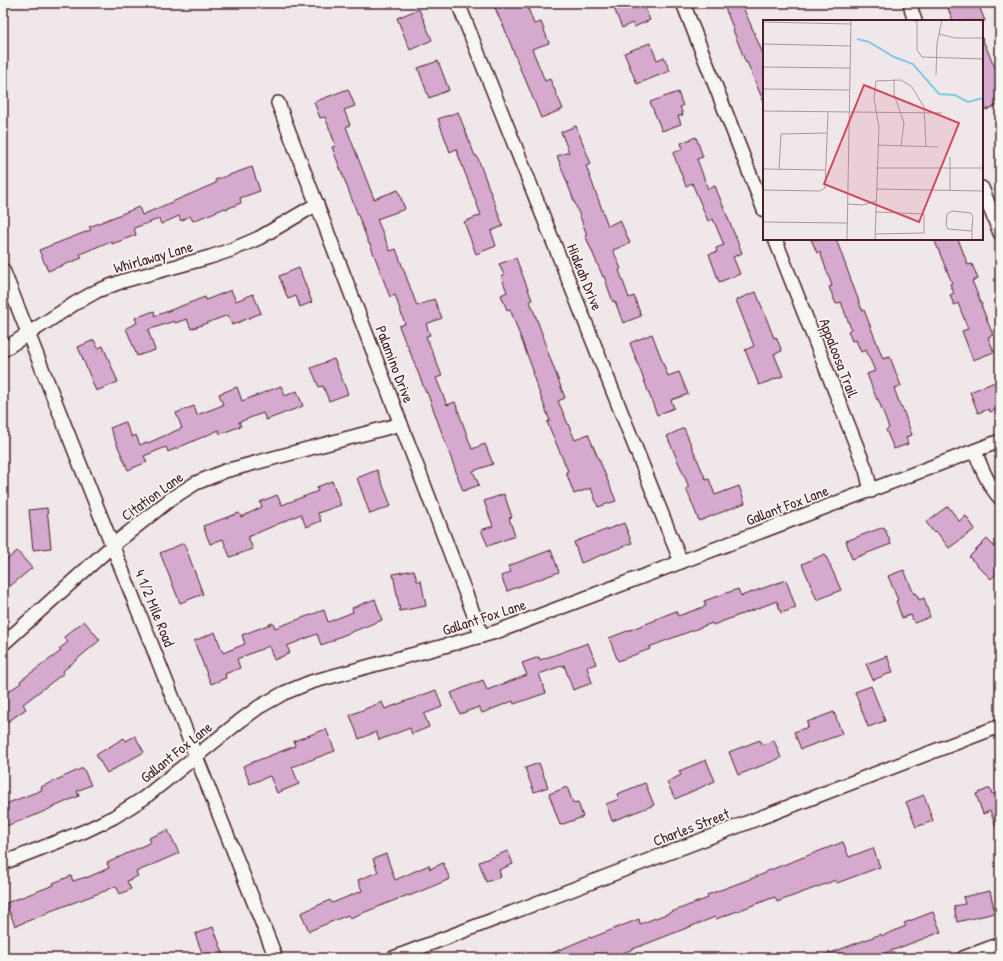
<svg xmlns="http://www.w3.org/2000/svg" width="1003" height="961" viewBox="0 0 1003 961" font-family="'Patrick Hand',sans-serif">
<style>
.building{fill:#d6aacf;stroke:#4a1f2b}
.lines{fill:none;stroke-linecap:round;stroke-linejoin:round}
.street-casing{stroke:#4a1f2b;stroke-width:16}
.street{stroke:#f6f6f2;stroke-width:13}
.labels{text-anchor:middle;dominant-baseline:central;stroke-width:3.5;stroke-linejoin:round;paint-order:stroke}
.street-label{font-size:15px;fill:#4a1f2b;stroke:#f6f6f2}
.inset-river{fill:none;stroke:#83cae4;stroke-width:2}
.inset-road{fill:none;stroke:#ae979e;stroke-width:1}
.view{fill:#d1495b;fill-opacity:0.15;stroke:#d1495b;stroke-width:2}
.inset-edge{fill:none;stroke:#4a1f2b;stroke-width:2}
</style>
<rect width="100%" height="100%" fill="#f0e7eb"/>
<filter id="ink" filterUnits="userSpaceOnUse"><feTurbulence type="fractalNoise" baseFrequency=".025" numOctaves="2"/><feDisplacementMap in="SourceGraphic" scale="8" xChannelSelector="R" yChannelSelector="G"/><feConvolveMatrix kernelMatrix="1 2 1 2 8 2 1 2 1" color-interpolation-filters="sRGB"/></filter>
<g filter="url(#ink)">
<!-- building -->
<g class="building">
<polygon points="493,3 526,3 534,24 541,22 549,43 532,49 545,81 550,79 563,109 541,118 524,76 523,76 502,22 501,22"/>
<polygon points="612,3 636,3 638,8 644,6 650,20 634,27 632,23 622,28"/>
<polygon points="723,3 741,3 750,23 764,56 764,103 747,62 746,63 733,30 734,30"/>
<polygon points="946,3 978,3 985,21 953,21"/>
<polygon points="419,9 432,40 410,50 397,18"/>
<polygon points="982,38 1000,79 1000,104 986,110 982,100"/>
<polygon points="650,43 657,60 664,57 670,71 637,84 624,53"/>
<polygon points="438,61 449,90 429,98 418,68"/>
<polygon points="348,89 355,106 344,110 350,125 346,127 374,199 398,190 405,209 377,219 390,251 396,249 417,306 434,299 442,318 426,324 430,335 426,336 442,376 436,378 447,405 455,402 472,449 485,444 493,464 473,471 479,485 463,491 427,392 426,393 407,344 406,344 399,326 405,324 395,295 390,297 370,244 369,244 332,147 336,146 325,117 320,118 314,102"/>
<polygon points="678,92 683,106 680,107 683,115 678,116 681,124 662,131 650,102"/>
<polygon points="458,112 475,156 477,156 503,226 491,231 496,246 476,254 464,222 481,215 456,149 450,152 438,119"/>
<polygon points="576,126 591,164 586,166 608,226 620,220 630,243 613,250 621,269 619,270 629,298 634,296 641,316 623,323 615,301 613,302 604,276 603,277 585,235 587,235 557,156 569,152 561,132"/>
<polygon points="696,137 703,157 697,159 708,189 715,186 742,253 733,257 740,274 719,282 709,254 717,252 716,248 724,245 713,219 708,221 692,183 686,186 673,153 683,149 681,143"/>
<polygon points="252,167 260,191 240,198 241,203 226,209 225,208 193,221 190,216 181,221 179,216 161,224 159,219 134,228 136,235 112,244 111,241 80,254 82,258 48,271 39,250 91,230 89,227 139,207 142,215 216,183 215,180"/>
<polygon points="811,239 836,239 862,310 864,310 883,359 890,357 901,386 894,388 901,408 902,407 912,435 906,437 908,444 894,449 886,430 889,428 878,399 877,400 867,374 875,371 866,350 861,352 856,340 852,341 848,331 851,329 841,302 836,304 829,287 832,286 820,252 817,253"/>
<polygon points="934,239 958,239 968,265 972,264 978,279 972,281 982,305 981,305 993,335 988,337 994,352 973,360 962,331 968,329 958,303 954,305 950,295 954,293 950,284 952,283"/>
<polygon points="516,258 532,300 530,301 547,347 546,347 565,398 558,401 575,440 588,434 599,460 599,459 616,501 598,507 591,488 574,494 566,472 568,471 547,422 550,421 532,373 534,373 510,309 507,310 501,295 507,292 501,276 504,275 499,264"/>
<polygon points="299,268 312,302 300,307 296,296 288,299 279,276"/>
<polygon points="231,290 236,301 253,294 261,313 232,325 228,315 191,329 187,319 175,323 174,321 148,330 155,350 137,356 126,328 137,323 135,318 154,311 155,316 205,297 206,300"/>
<polygon points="756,292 774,338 776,337 782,351 774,354 783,376 759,385 745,350 754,346 736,300"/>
<polygon points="652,334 668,376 679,372 688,394 671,400 674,408 657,415 630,343"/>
<polygon points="94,340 98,348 103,346 118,382 96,391 78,347"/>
<polygon points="334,359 348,394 329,401 323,386 319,387 311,368"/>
<polygon points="1000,380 1000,408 990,412 989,409 978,413 970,392"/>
<polygon points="281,386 285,396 297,391 303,406 266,420 263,413 239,422 241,426 220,434 219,430 168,452 166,447 144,456 147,462 128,470 110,428 125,422 132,437 136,435 140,445 147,442 148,443 182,428 176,413 194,406 197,415 223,405 219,394 237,387 242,401"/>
<polygon points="684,428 706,480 709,479 715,495 739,486 745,503 699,521 686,488 689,487 667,436"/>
<polygon points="377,470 391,506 370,514 357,478"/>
<polygon points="332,481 341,505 318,513 321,521 306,527 301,514 248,537 253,549 230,557 223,539 210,544 203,526 239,513 241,517 262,507 260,502 277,495 282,505 318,491 317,487"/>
<polygon points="504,494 512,517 509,518 515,536 488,546 481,530 493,526 484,501"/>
<polygon points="948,506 959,521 966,516 975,529 949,548 936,531 934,533 926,522"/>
<polygon points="47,508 51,548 33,550 29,510"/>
<polygon points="624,523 632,543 581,563 574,542"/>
<polygon points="884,527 891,544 852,559 846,541"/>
<polygon points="987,539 1000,552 1000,570 991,579 969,557"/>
<polygon points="184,543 203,594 180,603 160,553"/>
<polygon points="551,550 559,572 507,591 501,576 511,572 508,566"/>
<polygon points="17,551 32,568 3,592 3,563"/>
<polygon points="825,554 841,590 817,600 802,564"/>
<polygon points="414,570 417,581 421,581 426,606 400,611 393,574"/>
<polygon points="904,570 914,594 916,593 919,600 924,598 930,617 914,623 911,615 902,618 896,601 898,600 888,576"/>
<polygon points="786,580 796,608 781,613 777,601 713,625 712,623 649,647 650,649 618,661 609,638 656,620 656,619 676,611 678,616 706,606 704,601 738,589 741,596"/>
<polygon points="375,599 382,620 334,639 335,640 321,645 317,634 287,646 290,653 274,660 269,646 237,659 240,668 225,674 226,678 211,684 194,641 215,632 223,653 245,644 242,635 273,623 275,628 324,610 328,622 353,612 352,608"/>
<polygon points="84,621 100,640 63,671 64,673 23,704 26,709 3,725 3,695 21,683 20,681 61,651 59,649 68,642 64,637"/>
<polygon points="588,643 596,664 587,667 592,683 573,690 564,665 539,674 546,693 514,704 513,701 482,713 479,707 460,714 451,693 483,680 487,690 527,675 522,663 539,657 540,660"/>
<polygon points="887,656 893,672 873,680 866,664"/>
<polygon points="871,686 885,721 868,727 855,692"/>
<polygon points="436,690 442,707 424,714 429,727 412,734 410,728 379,740 376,732 359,739 350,715 382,702 385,709"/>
<polygon points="834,712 842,734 801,749 794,732 808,727 807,722"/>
<polygon points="326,729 335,751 292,767 299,784 277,793 270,776 250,784 243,766 295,746 294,741"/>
<polygon points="135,736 144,752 107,773 96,755 124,738 126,741"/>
<polygon points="760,740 762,745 774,740 781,758 738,775 729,752"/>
<polygon points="706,760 715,781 675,799 667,782 681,775 679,771"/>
<polygon points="539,763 548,787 534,792 525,768"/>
<polygon points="83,768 91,785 77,791 79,796 31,817 3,827 3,805 42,790 41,787"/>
<polygon points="645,783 654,805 612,821 606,804 619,799 617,794"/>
<polygon points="567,787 573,803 578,802 583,817 560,825 549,794"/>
<polygon points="990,788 992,794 1000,791 1000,834 999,834 990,811 983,814 976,794"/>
<polygon points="924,795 933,821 916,827 906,802"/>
<polygon points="168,830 179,853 136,872 138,876 127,881 131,889 120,894 116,886 105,891 48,912 48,913 15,926 6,903 54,885 53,883 71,876 73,881 86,877 86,878 109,868 107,863 151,842 149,838"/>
<polygon points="843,842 849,857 873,848 880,867 837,883 836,880 777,902 775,897 716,919 715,917 610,958 540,958 590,937 591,938 639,919 640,924 708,898 707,895 766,873 765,872"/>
<polygon points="508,851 513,864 499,870 501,877 486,882 479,862"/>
<polygon points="386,854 395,880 429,865 430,869 443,863 450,879 409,896 408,895 350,918 348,915 309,931 301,913 330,900 332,903 362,891 358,880 378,872 373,859"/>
<polygon points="990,891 995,913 957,922 954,906 965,904 963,897"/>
<polygon points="933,912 941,932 872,958 820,958 820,957 881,934 882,936 906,926 904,923"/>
<polygon points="213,927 225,958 204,958 195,934"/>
</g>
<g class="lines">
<!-- street casing -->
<g class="street-casing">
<g id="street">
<polyline points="458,3 681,562"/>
<polyline points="683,3 764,210"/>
<polyline points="910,3 912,12 915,21"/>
<polyline points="278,103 482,636"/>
<polyline points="982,188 1000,233"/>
<polyline points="775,239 866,470 871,491"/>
<polyline points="3,270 276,958"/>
<polyline points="3,350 74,304 97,291 123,281 210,257 231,250 259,238 317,204"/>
<path d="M 975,451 C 981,468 988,485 1000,498"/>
<polyline points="3,644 113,545 172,498 196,483 225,471 401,424"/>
<polyline points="3,863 85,831 114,817 144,798 240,721 259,707 284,693 311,682 496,632 1000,441"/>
<polyline points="393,958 1000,726"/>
<polyline points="963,958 1000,944"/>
</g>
</g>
<!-- street -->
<use href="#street" class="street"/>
</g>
</g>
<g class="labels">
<!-- street labels -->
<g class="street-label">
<text transform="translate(153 257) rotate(-16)">Whirlaway Lane</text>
<text transform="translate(585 277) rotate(68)">Hialeah Drive</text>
<text transform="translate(839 358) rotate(69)">Appaloosa Trail</text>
<text transform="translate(395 364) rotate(69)">Palamino Drive</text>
<text transform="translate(152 496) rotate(-36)">Citation Lane</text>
<text transform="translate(787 505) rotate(-21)">Gallant Fox Lane</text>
<text transform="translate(155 608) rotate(68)">4 1/2 Mile Road</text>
<text transform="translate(484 617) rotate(-18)">Gallant Fox Lane</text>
<text transform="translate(176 752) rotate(-39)">Gallant Fox Lane</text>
<text transform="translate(691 827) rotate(-21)">Charles Street</text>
</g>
</g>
<!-- overview -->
<g transform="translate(763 20)">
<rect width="220" height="220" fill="#f0e7eb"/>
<path class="inset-river" d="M 94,19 L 106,22 L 131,37 L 150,44 L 176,74 L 192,75 L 205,82 L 220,78"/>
<path class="inset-road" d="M 150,1 L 154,1 L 154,30 L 159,37 L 220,39M 0,2 L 88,4M 176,14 L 192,18 L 220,18M 0,24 L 87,26M 0,47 L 87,48M 173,55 L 174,23 L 179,0M 131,59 L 131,74 L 141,103 L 138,126M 113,61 L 138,60 L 149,67 L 161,87 L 163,126M 0,69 L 87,70M 0,91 L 179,93M 114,125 L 175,127M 113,148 L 220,148M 0,149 L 63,150M 16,150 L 18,114 L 64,113M 113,169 L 220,171M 0,170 L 57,171 L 62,168 L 65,92M 187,170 L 187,137M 84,184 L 100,185 L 113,181M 113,192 L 161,194M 0,202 L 84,203M 161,213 L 161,194M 112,214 L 161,213M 84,220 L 88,0M 112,220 L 116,107 L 111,79 L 113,61M 209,220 L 209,207 L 210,197 L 208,193 L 189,191 L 184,194 L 183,205 L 185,209 L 209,211"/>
<path class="view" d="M 101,65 L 196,103 L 156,202 L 61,164 Z"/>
<rect width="220" height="220" class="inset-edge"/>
</g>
<!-- margin -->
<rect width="1003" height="961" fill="none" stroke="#f6f6f2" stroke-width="16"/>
<rect x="8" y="8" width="987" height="945" fill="none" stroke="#4a1f2b" stroke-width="1.5" filter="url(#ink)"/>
</svg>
